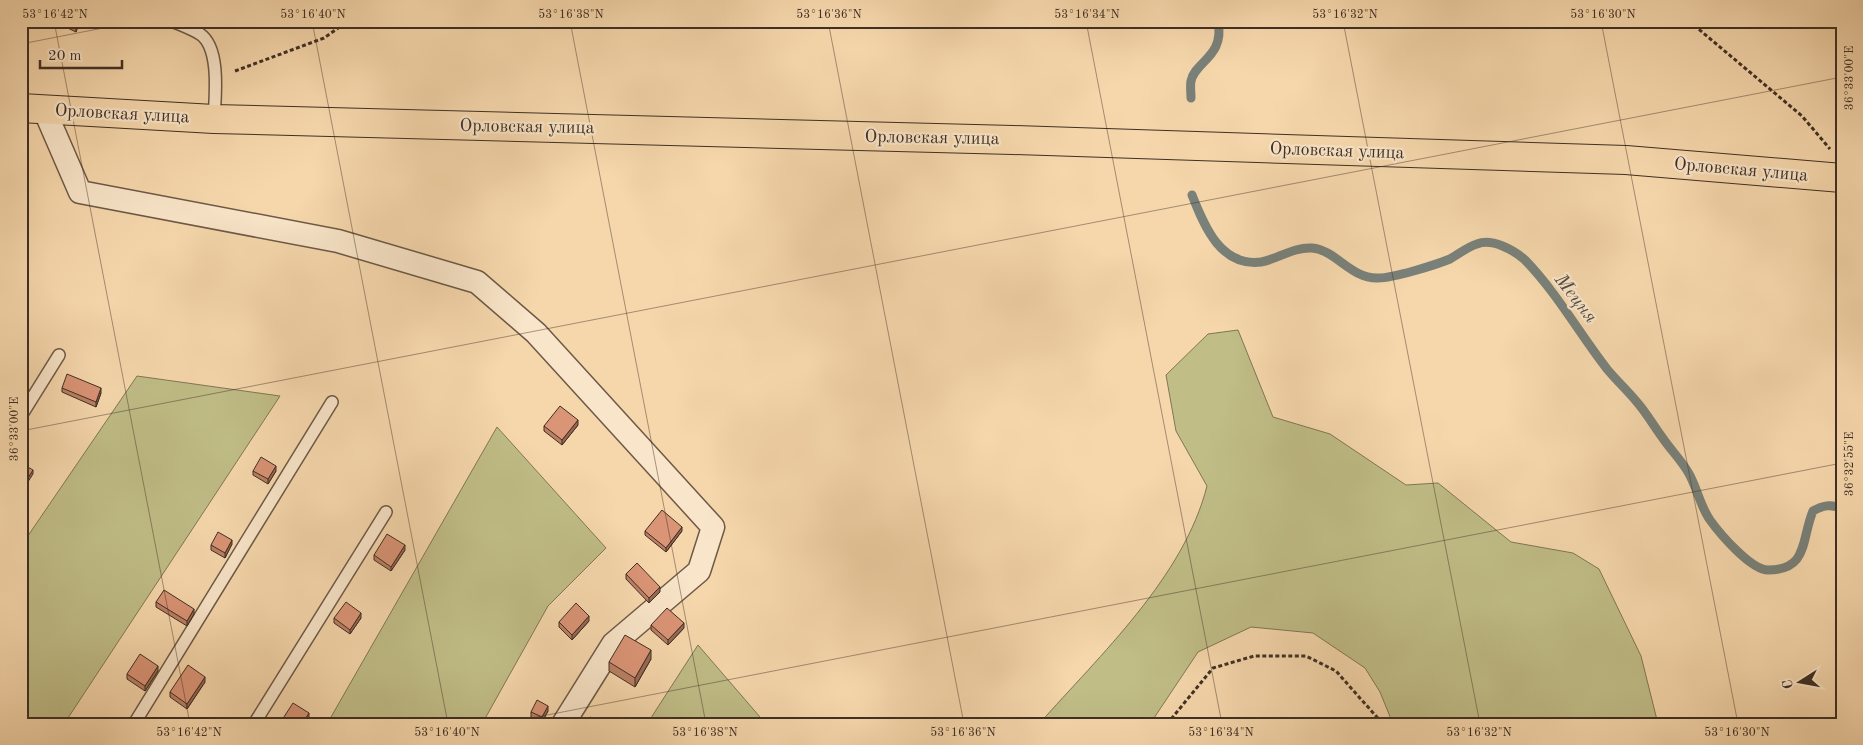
<svg xmlns="http://www.w3.org/2000/svg" width="1863" height="745" viewBox="0 0 1863 745" font-family="'Old Standard TT',serif">
<style>
.green{fill:#c0bd87;stroke:#807656}
.lines{fill:none;stroke-linecap:round;stroke-linejoin:round}
.stream{stroke:#79817a;stroke-width:9}
.service-casing{stroke:#6d5946;stroke-width:14}
.minor-casing{stroke:#6d5946;stroke-width:25}
.primary-casing{stroke:#3f2f24;stroke-width:30}
.path{stroke:#3f2f24;stroke-width:3;stroke-dasharray:4 2.5;stroke-linecap:butt}
.service{stroke:#f9e5c9;stroke-width:11}
.minor{stroke:#f9e5c9;stroke-width:22}
.primary{stroke:#f6d7ac;stroke-width:28}
.wall{fill:#bb7f65;stroke:#3f2f24}
.shaded-wall{fill:#996853;stroke:#3f2f24}
.building{fill:#da9476;stroke:#3f2f24}
.ticks{fill:none;stroke:#3f2f24;stroke-width:1;stroke-opacity:0.45}
.labels{text-anchor:middle;dominant-baseline:central;stroke-width:4.5;stroke-linejoin:round;paint-order:stroke}
.street-label{font-size:18px;fill:#3f2f24;stroke:#f9e5c9}
.water-label{font-size:19px;font-style:italic;fill:#524a41;stroke:#f9e5c9}
.neatline{fill:none;stroke:#3f2f24;stroke-width:2}
.ticks-label{font-size:12px;text-anchor:middle;fill:#3f2f24}
</style>
<rect width="100%" height="100%" fill="#f6d7ac"/>
<filter id="stains"><feTurbulence type="fractalNoise" baseFrequency=".004" numOctaves="4"/><feColorMatrix values="0 0 0 0 .2 0 0 0 0 .09 0 0 0 0 .02 0 0 0 .5 -.17"/></filter>
<radialGradient id="worn" r=".72"><stop offset=".6" stop-color="#630" stop-opacity="0"/><stop offset="1" stop-color="#630" stop-opacity=".3"/></radialGradient>
<!-- green -->
<g class="green">
<path d="M 1238,330 L 1273,417 L 1330,434 L 1406,485 L 1438,483 L 1511,542 L 1573,553 L 1599,569 L 1641,656 L 1658,724 L 1393,724 L 1380,692 L 1365,668 L 1313,633 L 1251,627 L 1198,652 L 1150,724 L 1039,724 C 1100,655 1184,577 1207,486 L 1176,431 L 1166,375 L 1208,334 Z"/>
<polygon points="137,376 280,396 64,724 21,724 21,546"/>
<polygon points="497,427 606,548 548,606 482,724 327,724"/>
<polygon points="698,645 766,724 647,724"/>
</g>
<g class="lines">
<!-- stream -->
<g class="stream">
<path d="M 1191,98 C 1191,93 1190,86 1191,81 C 1195,61 1225,57 1218,21"/>
<path d="M 1192,195 C 1204,225 1220,267 1261,262 C 1278,259 1293,247 1312,248 C 1336,250 1351,279 1378,278 C 1394,278 1435,265 1450,259 C 1459,254 1467,247 1477,244 C 1492,238 1514,250 1525,260 C 1557,293 1579,333 1607,369 C 1616,380 1627,390 1636,401 C 1646,412 1653,425 1662,437 C 1670,449 1681,460 1688,472 C 1697,487 1700,506 1710,520 C 1720,534 1751,570 1768,570 C 1809,570 1801,539 1813,511 C 1822,506 1831,503 1842,509"/>
</g>
<!-- service casing -->
<g class="service-casing">
<g id="service">
<path d="M 172,21 C 181,25 192,29 200,34 C 221,48 215,98 214,119"/>
<polyline points="21,416 59,355"/>
<polyline points="134,724 332,402"/>
<polyline points="254,724 386,512"/>
</g>
</g>
<!-- minor casing -->
<g class="minor-casing">
<polyline id="minor" points="44,109 80,192 338,241 477,282 536,333 713,527 699,571 613,644 563,724"/>
</g>
<!-- primary casing -->
<g class="primary-casing">
<polyline id="primary" points="21,108 214,119 1013,140 1626,160 1842,178"/>
</g>
<!-- path -->
<g class="path">
<polyline points="1689,21 1802,116 1830,149"/>
<polyline points="235,71 324,38 348,21"/>
<polyline points="1167,724 1213,668 1254,656 1306,656 1336,671 1383,724"/>
</g>
<!-- service -->
<use href="#service" class="service"/>
<!-- minor -->
<use href="#minor" class="minor"/>
<!-- primary -->
<use href="#primary" class="primary"/>
</g>
<!-- wall -->
<g class="wall">
<polygon points="53,21 80,21 76,32"/>
<polygon points="62,388 101,393 96,407 62,392"/>
<polygon points="578,425 562,445 544,431 544,426"/>
<polygon points="253,471 276,471 268,484 253,475"/>
<polygon points="645,531 682,531 666,552 645,535"/>
<polygon points="232,544 225,558 211,550 211,545"/>
<polygon points="405,550 391,571 374,560 374,555"/>
<polygon points="626,574 660,592 649,603 626,579"/>
<polygon points="156,602 194,614 187,626 156,607"/>
<polygon points="334,618 361,618 350,634 334,623"/>
<polygon points="589,621 572,640 559,627 559,622"/>
<polygon points="651,625 684,628 668,645 651,630"/>
<polygon points="651,659 635,687 609,671 609,662"/>
<polygon points="158,671 145,691 127,679 127,674"/>
<polygon points="205,682 187,709 170,697 170,692"/>
<polygon points="548,711 542,722 531,717 531,712"/>
</g>
<!-- shaded-wall -->
<g class="shaded-wall">
<polygon points="76,21 80,21 76,32"/>
<polygon points="25,386 25,395 21,401 21,392"/>
<polygon points="101,388 101,393 96,407 96,402"/>
<polygon points="578,420 578,425 562,445 562,440"/>
<polygon points="276,466 276,471 268,484 268,479"/>
<polygon points="33,470 33,474 22,491 22,487"/>
<polygon points="682,527 682,531 666,552 666,548"/>
<polygon points="232,540 232,544 225,558 225,553"/>
<polygon points="405,545 405,550 391,571 391,567"/>
<polygon points="660,587 660,592 649,603 649,598"/>
<polygon points="194,609 194,614 187,626 187,621"/>
<polygon points="361,613 361,618 350,634 350,630"/>
<polygon points="589,616 589,621 572,640 572,635"/>
<polygon points="684,623 684,628 668,645 668,640"/>
<polygon points="651,650 651,659 635,687 635,678"/>
<polygon points="158,666 158,671 145,691 145,686"/>
<polygon points="205,677 205,682 187,709 187,704"/>
<polygon points="548,706 548,711 542,722 542,717"/>
<polygon points="309,713 309,717 305,724 302,724"/>
</g>
<!-- building -->
<g class="building">
<polygon points="67,374 101,388 96,402 62,388"/>
<polygon points="21,383 25,386 21,392"/>
<polygon points="560,406 578,420 562,440 544,426"/>
<polygon points="261,457 276,466 268,479 253,471"/>
<polygon points="21,463 33,470 22,487 21,486"/>
<polygon points="662,510 682,527 666,548 645,531"/>
<polygon points="218,532 232,540 225,553 211,545"/>
<polygon points="387,534 405,545 391,567 374,555"/>
<polygon points="637,563 660,587 649,598 626,574"/>
<polygon points="164,590 194,609 187,621 156,602"/>
<polygon points="346,602 361,613 350,630 334,618"/>
<polygon points="576,603 589,616 572,635 559,622"/>
<polygon points="667,608 684,623 668,640 651,625"/>
<polygon points="625,635 651,650 635,678 609,662"/>
<polygon points="140,654 158,666 145,686 127,674"/>
<polygon points="188,665 205,677 187,704 170,692"/>
<polygon points="537,700 548,706 542,717 531,712"/>
<polygon points="293,703 309,713 302,724 281,724 280,723"/>
<polygon points="590,717 602,724 586,724"/>
</g>
<!-- ticks -->
<path class="ticks" d="M 54,21 L 190,724M 312,21 L 448,724M 570,21 L 706,724M 828,21 L 964,724M 1086,21 L 1222,724M 1343,21 L 1480,724M 1601,21 L 1738,724M 21,44 L 139,21M 21,431 L 1842,77M 501,724 L 1842,463"/>
<g class="labels">
<!-- street labels -->
<g class="street-label">
<text transform="translate(122 114) rotate(3)">Орловская улица</text>
<text transform="translate(527 127) rotate(1)">Орловская улица</text>
<text transform="translate(932 138) rotate(1)">Орловская улица</text>
<text transform="translate(1337 151) rotate(2)">Орловская улица</text>
<text transform="translate(1741 170) rotate(5)">Орловская улица</text>
</g>
<!-- water labels -->
<g class="water-label">
<text transform="translate(1575 299) rotate(52)">Мецня</text>
</g>
</g>
<!-- margin -->
<rect width="1863" height="745" fill="none" stroke="#f6d7ac" stroke-width="55"/>
<!-- north arrow -->
<g transform="translate(1800 682) rotate(259)" stroke="#f9e5c9" stroke-width="4" paint-order="stroke">
<path d="M0-4L9 19L0 12L-9 19Z" fill="#3f2f24"/>
<text y="-8" font-size="14" font-weight="bold" text-anchor="middle" fill="#3f2f24">С</text>
</g>
<!-- scale -->
<path d="M40 60v8h82v-8" fill="none" stroke="#3f2f24" stroke-width="2.5"/>
<text x="48" y="60" font-size="15" fill="#3f2f24" stroke="#f9e5c9" stroke-width="4" paint-order="stroke">20 m</text>
<rect x="28" y="28" width="1808" height="690" class="neatline"/>
<g class="ticks-label">
<text x="55" y="18">53°16'42"N</text>
<text x="313" y="18">53°16'40"N</text>
<text x="571" y="18">53°16'38"N</text>
<text x="829" y="18">53°16'36"N</text>
<text x="1087" y="18">53°16'34"N</text>
<text x="1345" y="18">53°16'32"N</text>
<text x="1603" y="18">53°16'30"N</text>
<text transform="translate(1849 78) rotate(-90)" y="4">36°33'00"E</text>
<text transform="translate(14 429) rotate(-90)" y="4">36°33'00"E</text>
<text transform="translate(1849 464) rotate(-90)" y="4">36°32'55"E</text>
<text x="189" y="736">53°16'42"N</text>
<text x="447" y="736">53°16'40"N</text>
<text x="705" y="736">53°16'38"N</text>
<text x="963" y="736">53°16'36"N</text>
<text x="1221" y="736">53°16'34"N</text>
<text x="1479" y="736">53°16'32"N</text>
<text x="1737" y="736">53°16'30"N</text>
</g>
<rect width="100%" height="100%" filter="url(#stains)"/>
<rect width="100%" height="100%" fill="url(#worn)"/>
</svg>
